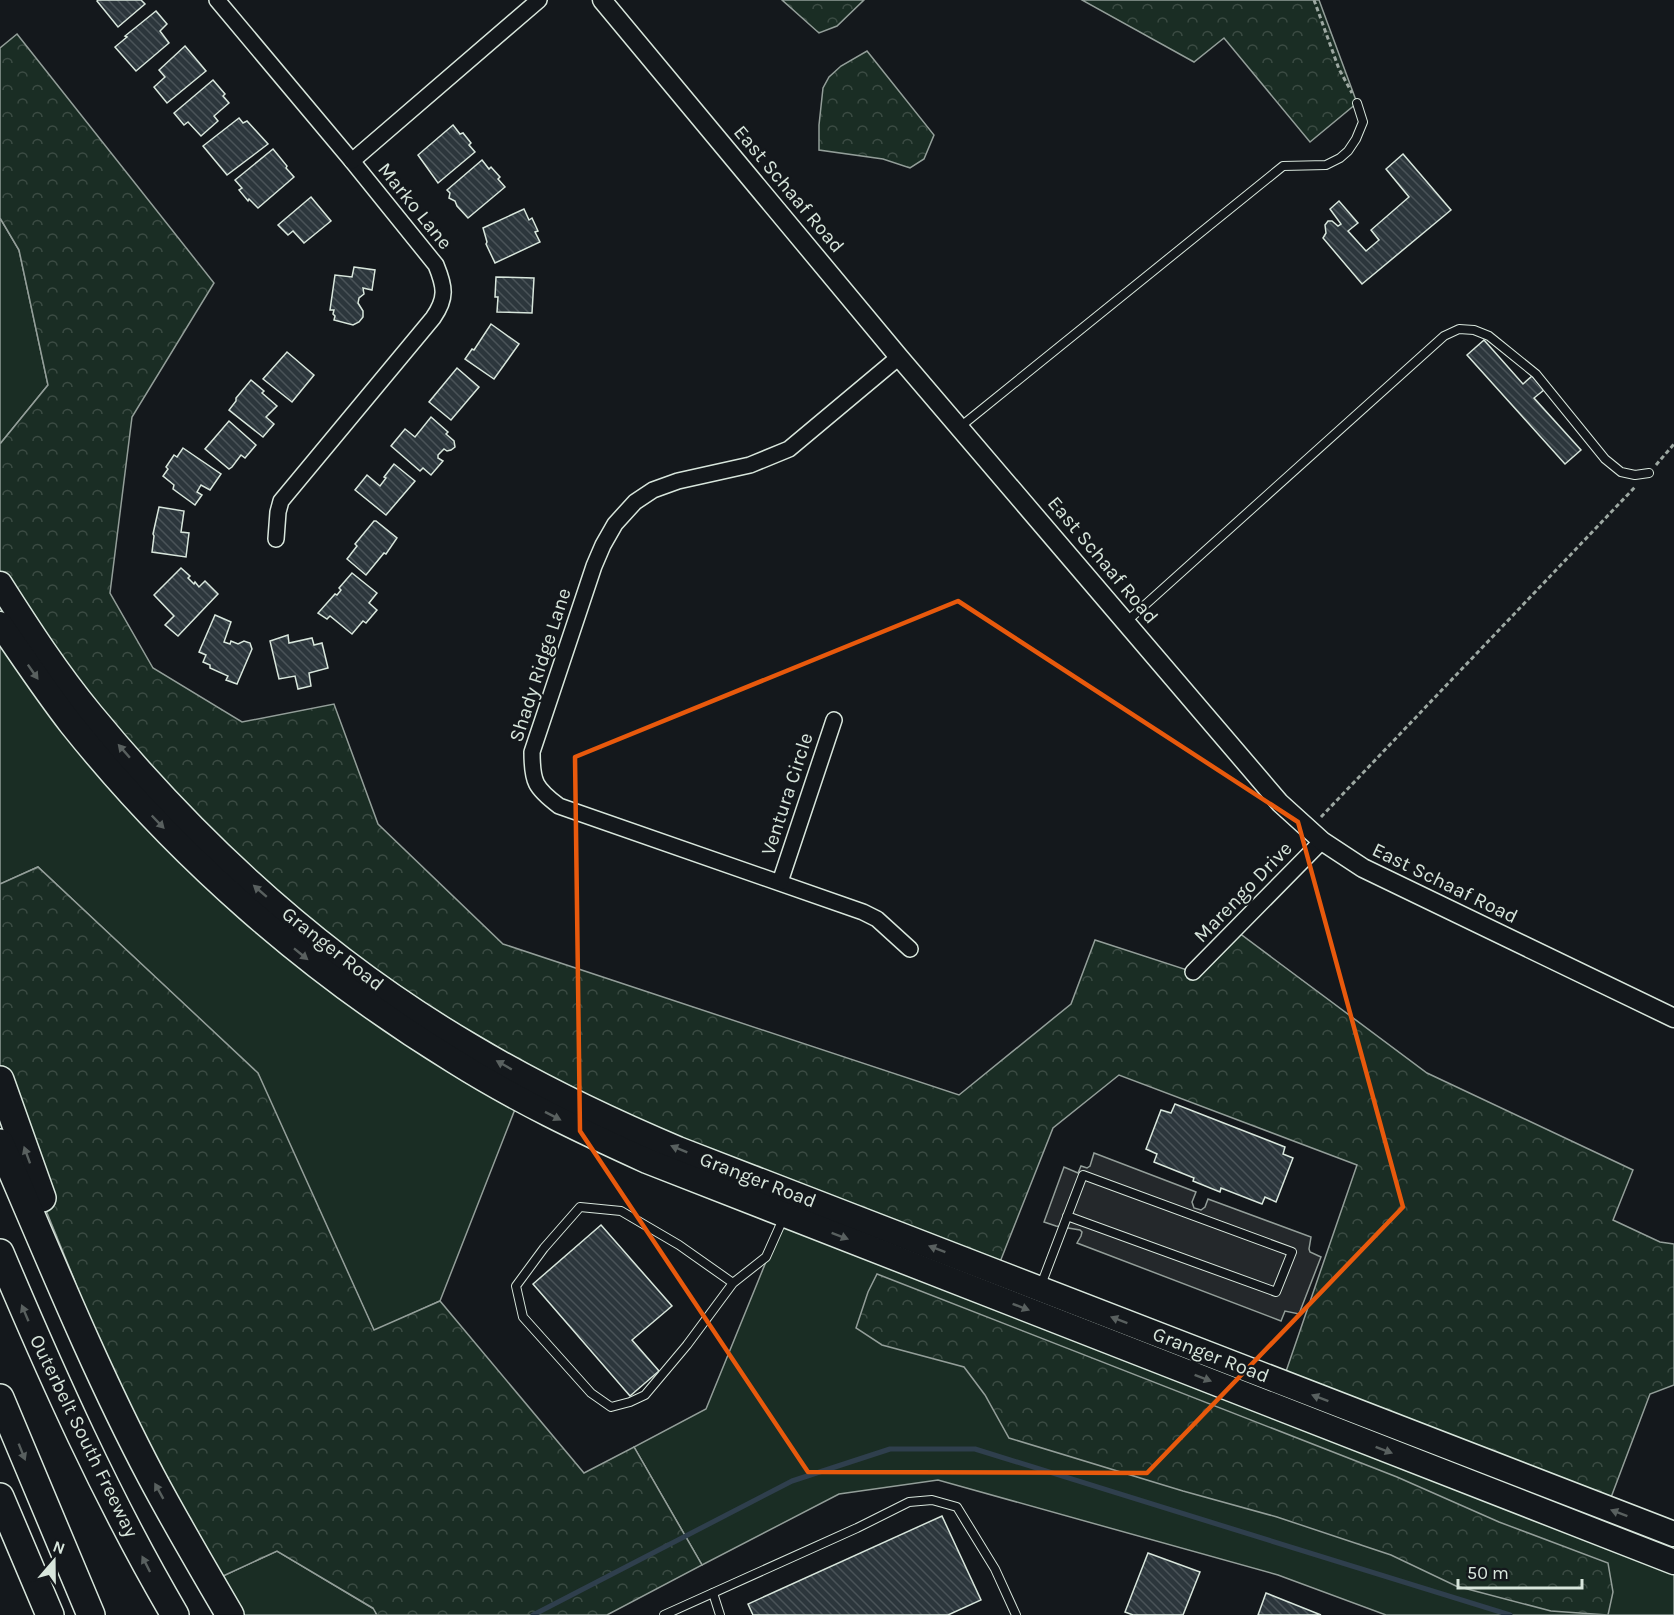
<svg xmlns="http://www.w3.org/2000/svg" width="1674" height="1615" viewBox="0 0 1674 1615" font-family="Karla,sans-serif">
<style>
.grass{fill:#1a2d24;stroke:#939e99;stroke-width:1.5}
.forest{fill:url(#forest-crowns);stroke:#939e99;stroke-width:1.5}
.parking{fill:#24282b;stroke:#939e99;stroke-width:1.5}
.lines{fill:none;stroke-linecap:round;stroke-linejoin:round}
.stream{stroke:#2f3f4d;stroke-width:5}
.building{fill:url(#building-back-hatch);stroke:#d8e6dc;stroke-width:1.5}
.service-casing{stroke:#d8e6dc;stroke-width:10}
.minor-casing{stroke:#d8e6dc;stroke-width:18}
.tertiary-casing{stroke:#d8e6dc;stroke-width:21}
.primary-casing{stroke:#d8e6dc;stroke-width:27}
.motorway-casing{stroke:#d8e6dc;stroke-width:30}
.path{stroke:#9da8a2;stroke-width:3;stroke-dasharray:4.5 3;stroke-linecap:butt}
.service{stroke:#14181c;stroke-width:8}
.minor{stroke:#14181c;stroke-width:15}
.tertiary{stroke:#14181c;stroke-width:18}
.primary{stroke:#14181c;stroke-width:24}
.motorway{stroke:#14181c;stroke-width:27}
.oneway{fill:#59605f}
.marked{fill:none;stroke:#e8590c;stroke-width:4.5;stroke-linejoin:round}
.labels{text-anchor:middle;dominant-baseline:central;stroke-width:4.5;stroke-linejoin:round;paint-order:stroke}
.street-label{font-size:20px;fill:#d8e6dc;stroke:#14181c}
</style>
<defs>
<pattern id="forest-crowns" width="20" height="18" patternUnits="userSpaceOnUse" patternTransform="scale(1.5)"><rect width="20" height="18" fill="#1a2d24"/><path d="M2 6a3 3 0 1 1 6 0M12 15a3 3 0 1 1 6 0" fill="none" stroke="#3b4b43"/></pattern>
<pattern id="building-back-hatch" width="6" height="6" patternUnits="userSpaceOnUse" patternTransform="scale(1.5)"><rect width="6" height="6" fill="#2c363c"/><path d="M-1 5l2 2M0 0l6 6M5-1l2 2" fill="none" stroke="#4a5358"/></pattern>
</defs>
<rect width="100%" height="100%" fill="#14181c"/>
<!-- grass -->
<g class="grass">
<polygon points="0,218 19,250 48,385 0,444"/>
<polygon points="0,624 519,1099 440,1301 374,1331 257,1073 38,867 0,884"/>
<polygon points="785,1215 1674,1562 1674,1615 1386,1615 1278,1575 938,1480 839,1494 702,1565 634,1447 706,1409"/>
<polygon points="277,1551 374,1609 377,1615 230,1615 210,1582"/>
</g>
<!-- forest -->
<g class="forest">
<polygon points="782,0 864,0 837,26 819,33"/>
<polygon points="1082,0 1319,0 1357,103 1310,142 1224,38 1194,62"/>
<polygon points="17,34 214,283 132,417 110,593 153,668 242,722 334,704 378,824 503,944 959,1095 1071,1004 1095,940 1193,972 1235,930 1427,1073 1633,1170 1613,1220 1660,1242 1674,1244 1674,1385 1650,1394 1607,1508 1282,1383 1357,1165 1119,1075 1053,1128 996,1272 678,1149 470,1045 218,851 0,584 0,444 48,385 19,250 0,218 0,48"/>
<polygon points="867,51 934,135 924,159 910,168 883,159 819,150 819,125 823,88 829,77 841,66"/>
<polygon points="38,867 258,1073 374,1330 440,1301 584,1473 634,1447 702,1565 607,1615 377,1615 373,1608 277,1551 210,1582 117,1408 74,1279 45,1208 0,1080 0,884"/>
<polygon points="877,1274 1397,1477 1499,1522 1608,1563 1613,1592 1608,1615 1551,1611 1456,1586 1391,1555 1277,1517 1183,1491 1009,1438 985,1395 964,1367 882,1345 856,1328 868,1292"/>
</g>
<!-- parking -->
<polygon class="parking" points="1094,1153 1196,1192 1192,1202 1194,1208 1201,1210 1205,1207 1208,1199 1311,1237 1309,1249 1310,1252 1321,1257 1299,1314 1285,1311 1281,1321 1077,1243 1081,1236 1082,1232 1080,1230 1056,1226 1044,1222 1064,1167 1078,1173 1081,1166 1087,1168 1090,1166"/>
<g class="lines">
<!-- stream -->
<polyline class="stream" points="533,1615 792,1481 890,1449 975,1449 1510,1615"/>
</g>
<!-- building -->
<g class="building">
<polygon points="98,0 141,0 145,4 118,27 97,1"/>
<polygon points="156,11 167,24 160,31 169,43 136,71 115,47 127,37 125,36"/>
<polygon points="185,46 206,71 167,103 154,87 165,77 159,70"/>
<polygon points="213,80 225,94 223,96 229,103 214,116 218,121 201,136 188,122 184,125 174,113"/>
<polygon points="239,118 243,123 247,121 268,144 227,175 203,146"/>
<polygon points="453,125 460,134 463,133 471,143 469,145 475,152 438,183 418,155"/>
<polygon points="273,149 287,166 286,168 294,177 258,208 249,199 248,201 239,190 242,188 235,180"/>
<polygon points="1403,154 1451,210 1362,284 1323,238 1326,233 1325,225 1328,221 1332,221 1338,226 1341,224 1330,209 1339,201 1358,223 1348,231 1366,251 1379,240 1371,230 1409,197 1386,169"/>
<polygon points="482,160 489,169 491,167 500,177 498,179 505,187 468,218 457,206 455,201 449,198 450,193 447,190"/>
<polygon points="311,197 331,221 304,243 293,231 288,235 278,225"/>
<polygon points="524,209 529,220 532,218 538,231 535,232 540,242 495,263 486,244 487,242 483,228"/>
<polygon points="354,267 375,270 372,290 363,288 364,294 359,298 358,303 363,311 363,317 359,322 353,325 334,320 335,316 333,314 334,310 330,310 335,275 352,277"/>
<polygon points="496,277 534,278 532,313 497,312 498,297 495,297"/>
<polygon points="491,324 519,344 494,379 465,359 472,349 474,350"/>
<polygon points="1484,340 1523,384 1532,376 1544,390 1534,398 1581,450 1565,464 1467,355"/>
<polygon points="287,352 314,375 292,402 263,379"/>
<polygon points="457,368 479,387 451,420 429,402"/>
<polygon points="251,380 264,391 262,393 277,406 266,417 274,424 263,437 229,410 236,401 236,398"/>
<polygon points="431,417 448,432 446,434 454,441 455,447 451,450 447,451 444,449 438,455 438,458 443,461 431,475 423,468 420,471 391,446 405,429 415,437"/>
<polygon points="229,421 256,445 245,458 241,455 232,467 229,469 205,449"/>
<polygon points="183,448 221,474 210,490 201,485 197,492 202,495 195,505 173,489 174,485 163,476 168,469 166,467 174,455 177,457"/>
<polygon points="394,464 415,481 386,515 355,490 367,475 380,486 386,478 384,477"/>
<polygon points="159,507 184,511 181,532 189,533 186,557 152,552 154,536 153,534"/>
<polygon points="374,521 376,521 397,538 386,554 384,553 366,575 347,559 357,546 355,544"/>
<polygon points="181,568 190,576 188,578 194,584 195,582 199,587 205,581 218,594 178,636 165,625 174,616 154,595"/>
<polygon points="352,573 377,593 369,603 377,610 366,623 363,621 352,634 330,616 327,619 318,613 335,594 337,595 341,590 339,588"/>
<polygon points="215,615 231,622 224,642 230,644 231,641 238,644 244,641 250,643 252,649 237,684 226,680 228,676 210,668 210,665 203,662 206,655 199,652"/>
<polygon points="288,635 289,643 312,638 314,645 322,643 328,668 309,673 311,686 298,689 295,676 279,679 270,641"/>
<polygon points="1175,1104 1285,1147 1283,1154 1293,1158 1276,1202 1265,1197 1262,1204 1221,1188 1220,1192 1193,1181 1194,1178 1154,1162 1157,1154 1146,1149 1161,1110 1171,1113"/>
<polygon points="601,1225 672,1306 632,1340 659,1371 630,1396 533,1284"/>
<polygon points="942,1516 981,1600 948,1615 753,1615 748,1604"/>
<polygon points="1148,1553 1200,1572 1183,1615 1133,1615 1125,1612"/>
<polygon points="1266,1593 1321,1615 1258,1615"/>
</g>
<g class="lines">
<!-- service casing -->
<g class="service-casing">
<g id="service">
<polyline points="960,427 1283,166 1326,165 1340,158 1348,151 1356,139 1363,122 1357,103"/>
<polyline points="1126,622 1444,336 1459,329 1474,330 1489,336 1536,374 1605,459 1621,472 1635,475 1649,473"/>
<polyline points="733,1283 687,1345 645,1395 630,1402 611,1407 591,1393 523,1317 516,1286 544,1248 580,1207 621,1211 679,1245 733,1283 766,1257 783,1219"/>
<polyline points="1041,1285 1083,1175 1292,1252 1276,1292 1067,1216"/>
<polyline points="713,1593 720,1615"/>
<polyline points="664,1615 857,1528 909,1502 932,1500 957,1507 995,1569 1016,1615"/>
</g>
</g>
<!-- minor casing -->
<g class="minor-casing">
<g id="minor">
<path d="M 217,0 L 352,161 L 436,265 C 445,287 447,298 433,318 L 281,501 L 278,512 L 276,539"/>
<polyline points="352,161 539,0"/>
<path d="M 899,357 L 789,449 L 750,465 L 678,481 L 653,490 L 635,502 L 615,524 L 603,545 L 594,566 L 532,752 C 532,782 535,788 559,806 L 863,912 L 877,919 L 910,949"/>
<polyline points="780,882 834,720"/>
<polyline points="1193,972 1322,841"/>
</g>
</g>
<!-- tertiary casing -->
<g class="tertiary-casing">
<polyline id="tertiary" points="602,0 899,357 1280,803 1322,841 1363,868 1674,1018"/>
</g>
<!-- primary casing -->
<g class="primary-casing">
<g id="primary">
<path d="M 0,584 C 28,628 57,673 91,714 C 198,844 326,961 471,1046 C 538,1086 607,1119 678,1149 L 1674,1534"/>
<path d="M 0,624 C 23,657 46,692 71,724 C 177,857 309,972 454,1061 C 516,1100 581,1131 647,1161 L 1674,1562"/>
</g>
</g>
<!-- motorway casing -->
<g class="motorway-casing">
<g id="motorway">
<polyline points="0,1080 42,1198"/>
<path d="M 0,1143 C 48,1254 94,1368 151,1476 C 176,1523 203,1569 230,1615"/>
<path d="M 0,1253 C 52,1376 107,1499 175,1615"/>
<polyline points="0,1398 91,1615"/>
<polyline points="0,1497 50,1615"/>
</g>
</g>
<!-- path -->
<g class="path">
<polyline points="1314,0 1339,69 1352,93"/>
<polyline points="1656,465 1674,444"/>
<polyline points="1321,817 1635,487"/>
</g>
<!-- service -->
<use href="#service" class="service"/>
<!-- minor -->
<use href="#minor" class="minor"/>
<!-- tertiary -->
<use href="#tertiary" class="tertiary"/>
<!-- primary -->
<use href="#primary" class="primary"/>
<!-- motorway -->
<use href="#motorway" class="motorway"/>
</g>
<!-- one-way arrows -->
<defs><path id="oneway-solid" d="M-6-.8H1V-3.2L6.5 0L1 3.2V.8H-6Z" transform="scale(1.5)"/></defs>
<g class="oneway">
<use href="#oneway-solid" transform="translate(33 672) rotate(55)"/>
<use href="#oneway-solid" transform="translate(124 751) rotate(-131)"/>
<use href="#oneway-solid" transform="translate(158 822) rotate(46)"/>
<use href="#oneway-solid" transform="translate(260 891) rotate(-139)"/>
<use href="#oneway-solid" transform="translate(301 954) rotate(39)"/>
<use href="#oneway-solid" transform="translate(504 1065) rotate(-150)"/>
<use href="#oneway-solid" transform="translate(553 1116) rotate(27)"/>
<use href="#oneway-solid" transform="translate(679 1149) rotate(-158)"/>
<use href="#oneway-solid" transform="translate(27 1155) rotate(-110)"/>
<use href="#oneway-solid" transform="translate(840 1236) rotate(21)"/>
<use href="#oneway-solid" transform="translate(937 1249) rotate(-159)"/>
<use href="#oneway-solid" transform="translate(1021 1307) rotate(21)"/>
<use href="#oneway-solid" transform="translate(25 1313) rotate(-113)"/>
<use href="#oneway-solid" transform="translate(1119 1320) rotate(-159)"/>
<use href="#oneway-solid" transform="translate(1203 1378) rotate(21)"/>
<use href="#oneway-solid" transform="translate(1320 1398) rotate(-159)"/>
<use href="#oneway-solid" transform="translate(1384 1450) rotate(21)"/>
<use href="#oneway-solid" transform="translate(22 1452) rotate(68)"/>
<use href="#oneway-solid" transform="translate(159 1491) rotate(-119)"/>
<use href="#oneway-solid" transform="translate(1619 1513) rotate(-159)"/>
<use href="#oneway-solid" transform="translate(146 1564) rotate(-117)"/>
</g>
<!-- marked area -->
<path class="marked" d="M 958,601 L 1298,822 L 1403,1207 L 1147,1473 L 808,1472 L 580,1131 L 575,757 Z"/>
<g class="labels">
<!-- street labels -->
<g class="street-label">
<text transform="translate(789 189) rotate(50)">East Schaaf Road</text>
<text transform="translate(415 206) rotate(51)">Marko Lane</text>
<text transform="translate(1103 560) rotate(50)">East Schaaf Road</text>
<text transform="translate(540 665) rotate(-72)">Shady Ridge Lane</text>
<text transform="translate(787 794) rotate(-72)">Ventura Circle</text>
<text transform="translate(1445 883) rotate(26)">East Schaaf Road</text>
<text transform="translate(1243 892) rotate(-46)">Marengo Drive</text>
<text transform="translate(333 949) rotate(38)">Granger Road</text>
<text transform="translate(758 1180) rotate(21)">Granger Road</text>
<text transform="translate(1211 1355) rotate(21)">Granger Road</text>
<text transform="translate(84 1436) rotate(64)">Outerbelt South Freeway</text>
</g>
</g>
<!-- north arrow -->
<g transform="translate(54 1561) rotate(20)" stroke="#14181c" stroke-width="4.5" paint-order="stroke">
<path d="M0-4.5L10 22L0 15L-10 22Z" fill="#d8e6dc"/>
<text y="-9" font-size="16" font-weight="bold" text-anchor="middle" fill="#d8e6dc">N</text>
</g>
<!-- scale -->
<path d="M1458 1579v9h124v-9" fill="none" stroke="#d8e6dc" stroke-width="3"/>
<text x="1467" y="1579" font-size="18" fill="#d8e6dc" stroke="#14181c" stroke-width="4.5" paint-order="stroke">50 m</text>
</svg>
